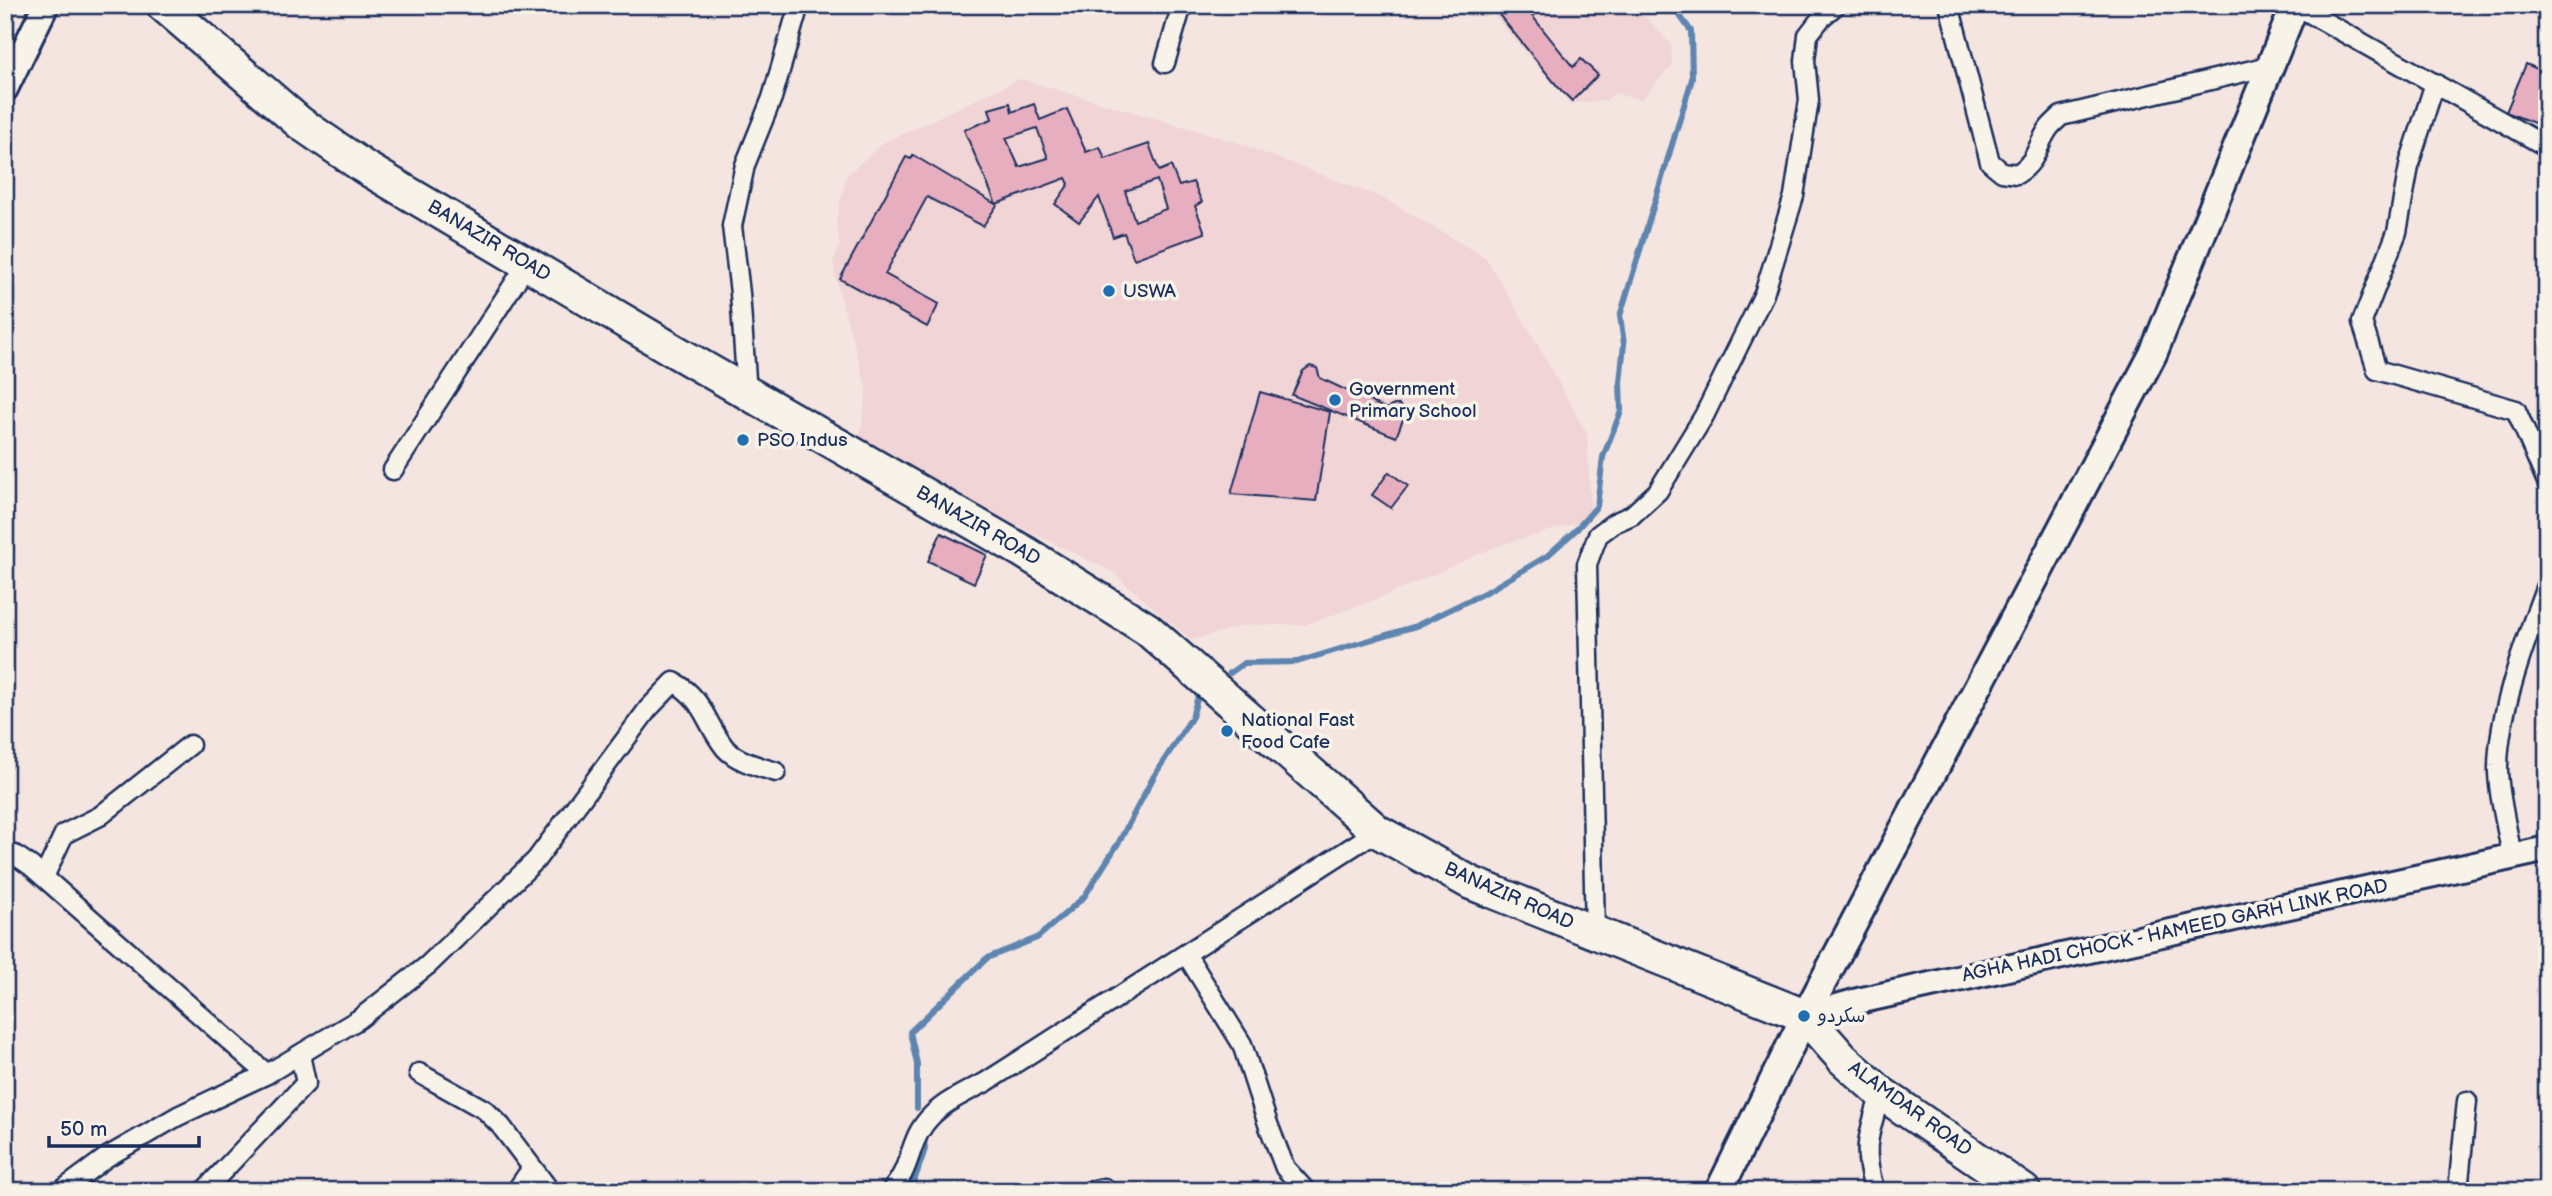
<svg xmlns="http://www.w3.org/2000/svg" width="2552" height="1196" viewBox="0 0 2552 1196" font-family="'Balsamiq Sans','Playpen Sans Arabic',sans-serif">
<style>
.built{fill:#f0d4d6}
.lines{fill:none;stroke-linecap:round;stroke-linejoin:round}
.stream{stroke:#5d85b0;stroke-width:6}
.building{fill:#e7aec0;stroke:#1b2f5e;stroke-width:2;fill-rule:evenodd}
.street-casing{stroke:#1b2f5e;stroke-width:23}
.secondary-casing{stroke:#1b2f5e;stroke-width:30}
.primary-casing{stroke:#1b2f5e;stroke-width:32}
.highway-casing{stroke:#1b2f5e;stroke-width:37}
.street{stroke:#f7f3e8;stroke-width:18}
.secondary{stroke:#f7f3e8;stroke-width:24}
.primary{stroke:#f7f3e8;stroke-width:26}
.highway{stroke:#f7f3e8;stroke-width:32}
.poi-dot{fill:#1f6fb2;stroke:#f7f3e8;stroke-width:2.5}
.labels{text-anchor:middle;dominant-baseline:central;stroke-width:7;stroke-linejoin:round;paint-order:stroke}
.street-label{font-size:19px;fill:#1b2f5e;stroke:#f7f3e8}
.poi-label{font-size:19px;fill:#1b2f5e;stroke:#f7f3e8;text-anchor:start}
</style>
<rect width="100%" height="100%" fill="#f4e5e0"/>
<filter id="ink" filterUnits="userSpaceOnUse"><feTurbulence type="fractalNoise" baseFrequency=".0143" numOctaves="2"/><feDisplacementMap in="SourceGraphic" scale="14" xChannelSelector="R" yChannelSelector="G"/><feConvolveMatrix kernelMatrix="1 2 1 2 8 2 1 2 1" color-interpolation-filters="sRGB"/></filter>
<g filter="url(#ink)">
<!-- built -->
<g class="built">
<polygon points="1485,5 1635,5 1671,45 1672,65 1641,100 1614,93 1606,101 1570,103"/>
<polygon points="1020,79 1233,141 1385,199 1486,258 1532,335 1587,434 1591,519 1497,546 1387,595 1305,625 1244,625 1191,640 1111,571 858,448 867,390 837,284 833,263 840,245 836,220 847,175 883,143"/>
</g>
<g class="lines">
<!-- stream -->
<g class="stream">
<polyline points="1230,673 1244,663 1297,662 1416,626 1488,591 1547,556 1577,529 1597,506 1603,457 1621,411 1620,382 1624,344 1620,316 1692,79 1691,31 1672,5"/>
<polyline points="917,1108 917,1064 910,1032 987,958 1037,938 1084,897 1119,842 1154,776 1192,717 1198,696"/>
<polyline points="911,1190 925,1149 924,1137"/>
</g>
</g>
<!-- building -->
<g class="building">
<polygon points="1491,5 1529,5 1526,8 1573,67 1581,59 1598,75 1572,101 1558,87"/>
<polygon points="2526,64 2547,73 2547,128 2506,112"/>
<path d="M 1010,103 L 1012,112 L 1034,104 L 1040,120 L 1067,109 L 1086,152 L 1100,147 L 1105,159 L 1149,144 L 1159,171 L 1171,166 L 1179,186 L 1193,182 L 1202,202 L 1195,206 L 1205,233 L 1134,259 L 1124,233 L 1113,237 L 1099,197 L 1079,222 L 1055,204 L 1069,184 L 1066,178 L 996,204 L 964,130 L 992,119 L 989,109 ZM 1037,128 L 1048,158 L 1019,167 L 1006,138 ZM 1157,180 L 1166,209 L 1135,221 L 1125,191 Z"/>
<polygon points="913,155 997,205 983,226 927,197 885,274 939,304 927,327 840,279 906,157 911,159"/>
<polygon points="1310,366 1317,368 1320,378 1386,409 1394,405 1399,405 1403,409 1404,417 1396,437 1292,395 1303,371"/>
<polygon points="1260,392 1330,412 1316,501 1231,494"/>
<polygon points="1389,472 1408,486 1391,508 1372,495"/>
<polygon points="941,533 987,555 974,583 928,561"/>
</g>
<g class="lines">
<!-- street casing -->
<g class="street-casing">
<g id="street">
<path d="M 1949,5 L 1990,162 L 2002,172 L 2017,174 C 2038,161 2036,146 2049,128 C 2052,124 2057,120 2061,116 L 2269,66"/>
<polyline points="2295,5 2547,147"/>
<polyline points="1165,63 1182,5"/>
<polyline points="2435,83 2410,161 2397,232 2362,322 2377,370 2516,410 2547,482"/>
<polyline points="747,393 740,293 732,226 745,165 772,98 799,5"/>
<polyline points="393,470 527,264"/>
<polyline points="5,853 15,855 31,866 267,1074"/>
<path d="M 2512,857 C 2508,831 2497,790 2498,766 C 2499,708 2527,637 2547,583"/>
<polyline points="44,877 64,834 100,816 190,745"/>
<polyline points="1595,933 1587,564 1598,535 1614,523 1632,515 1658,491 1704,416 1764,294 1794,196 1809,100 1805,61 1808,35 1822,17 1836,5"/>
<polyline points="1186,954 1242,1044 1268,1124 1285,1168 1306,1191"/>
<polyline points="419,1073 485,1110 501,1126 550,1191"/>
<path d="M 61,1191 L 107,1157 L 178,1116 L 267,1074 L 359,1019 L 428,965 L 536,860 L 648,709 L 674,682 C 705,700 705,723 725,748 C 736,761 760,767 776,772"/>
<polyline points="204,1191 306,1083 300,1055"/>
<polyline points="516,1191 532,1168"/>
<path d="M 891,1191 C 906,1173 907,1161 915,1141 C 927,1109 958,1096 986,1082 L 1377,831"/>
<polyline points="1090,1191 1104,1188 1108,1191"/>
<path d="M 1875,1191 C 1861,1148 1869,1134 1881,1093"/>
<polyline points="2458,1191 2467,1101"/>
</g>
</g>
<!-- secondary casing -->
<g class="secondary-casing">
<g id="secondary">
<polyline points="5,89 46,5"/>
<polyline points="1805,1016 1858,1001 2547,849"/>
</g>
</g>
<!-- primary casing -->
<g class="primary-casing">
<polyline id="primary" points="1719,1191 1805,1016 2153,354 2295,5"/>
</g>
<!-- highway casing -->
<g class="highway-casing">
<polyline id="highway" points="163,5 300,123 364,167 678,353 1024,552 1147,629 1377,831 1471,883 1805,1016 1843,1059 1881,1093 2024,1191"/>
</g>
<!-- street -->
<use href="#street" class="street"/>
<!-- secondary -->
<use href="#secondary" class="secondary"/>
<!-- primary -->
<use href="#primary" class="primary"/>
<!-- highway -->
<use href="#highway" class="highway"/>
</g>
</g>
<!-- markers -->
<g class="poi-dot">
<circle cx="1109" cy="291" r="7"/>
<circle cx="1335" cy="400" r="7"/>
<circle cx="743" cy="440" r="7"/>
<circle cx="1227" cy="731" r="7"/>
<circle cx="1804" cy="1016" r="7"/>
</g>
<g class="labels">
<!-- street labels -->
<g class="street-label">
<text transform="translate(489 241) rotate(31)">BANAZIR ROAD</text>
<text transform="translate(978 526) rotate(30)">BANAZIR ROAD</text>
<text transform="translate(1509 896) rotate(24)">BANAZIR ROAD</text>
<text transform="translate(2175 931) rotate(-12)">AGHA HADI CHOCK - HAMEED GARH LINK ROAD</text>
<text transform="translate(1910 1109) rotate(36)">ALAMDAR ROAD</text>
</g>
<!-- poi labels -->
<g class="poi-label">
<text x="1123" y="291">USWA</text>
<text x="1349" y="389">Government<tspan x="1349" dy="22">Primary School</tspan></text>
<text x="757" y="440">PSO Indus</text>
<text x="1241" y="720">National Fast<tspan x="1241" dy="22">Food Cafe</tspan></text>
<text x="1818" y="1016">سکردو</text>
</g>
</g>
<!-- margin -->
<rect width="2552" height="1196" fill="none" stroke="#f7f3e8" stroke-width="28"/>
<rect x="14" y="14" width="2524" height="1168" fill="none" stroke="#1b2f5e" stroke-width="2.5" filter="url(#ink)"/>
<!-- scale -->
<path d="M49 1136v10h150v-10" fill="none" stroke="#1b2f5e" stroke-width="3.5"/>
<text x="60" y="1136" font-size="21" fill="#1b2f5e" stroke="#f7f3e8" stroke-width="5" paint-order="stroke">50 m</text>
</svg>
